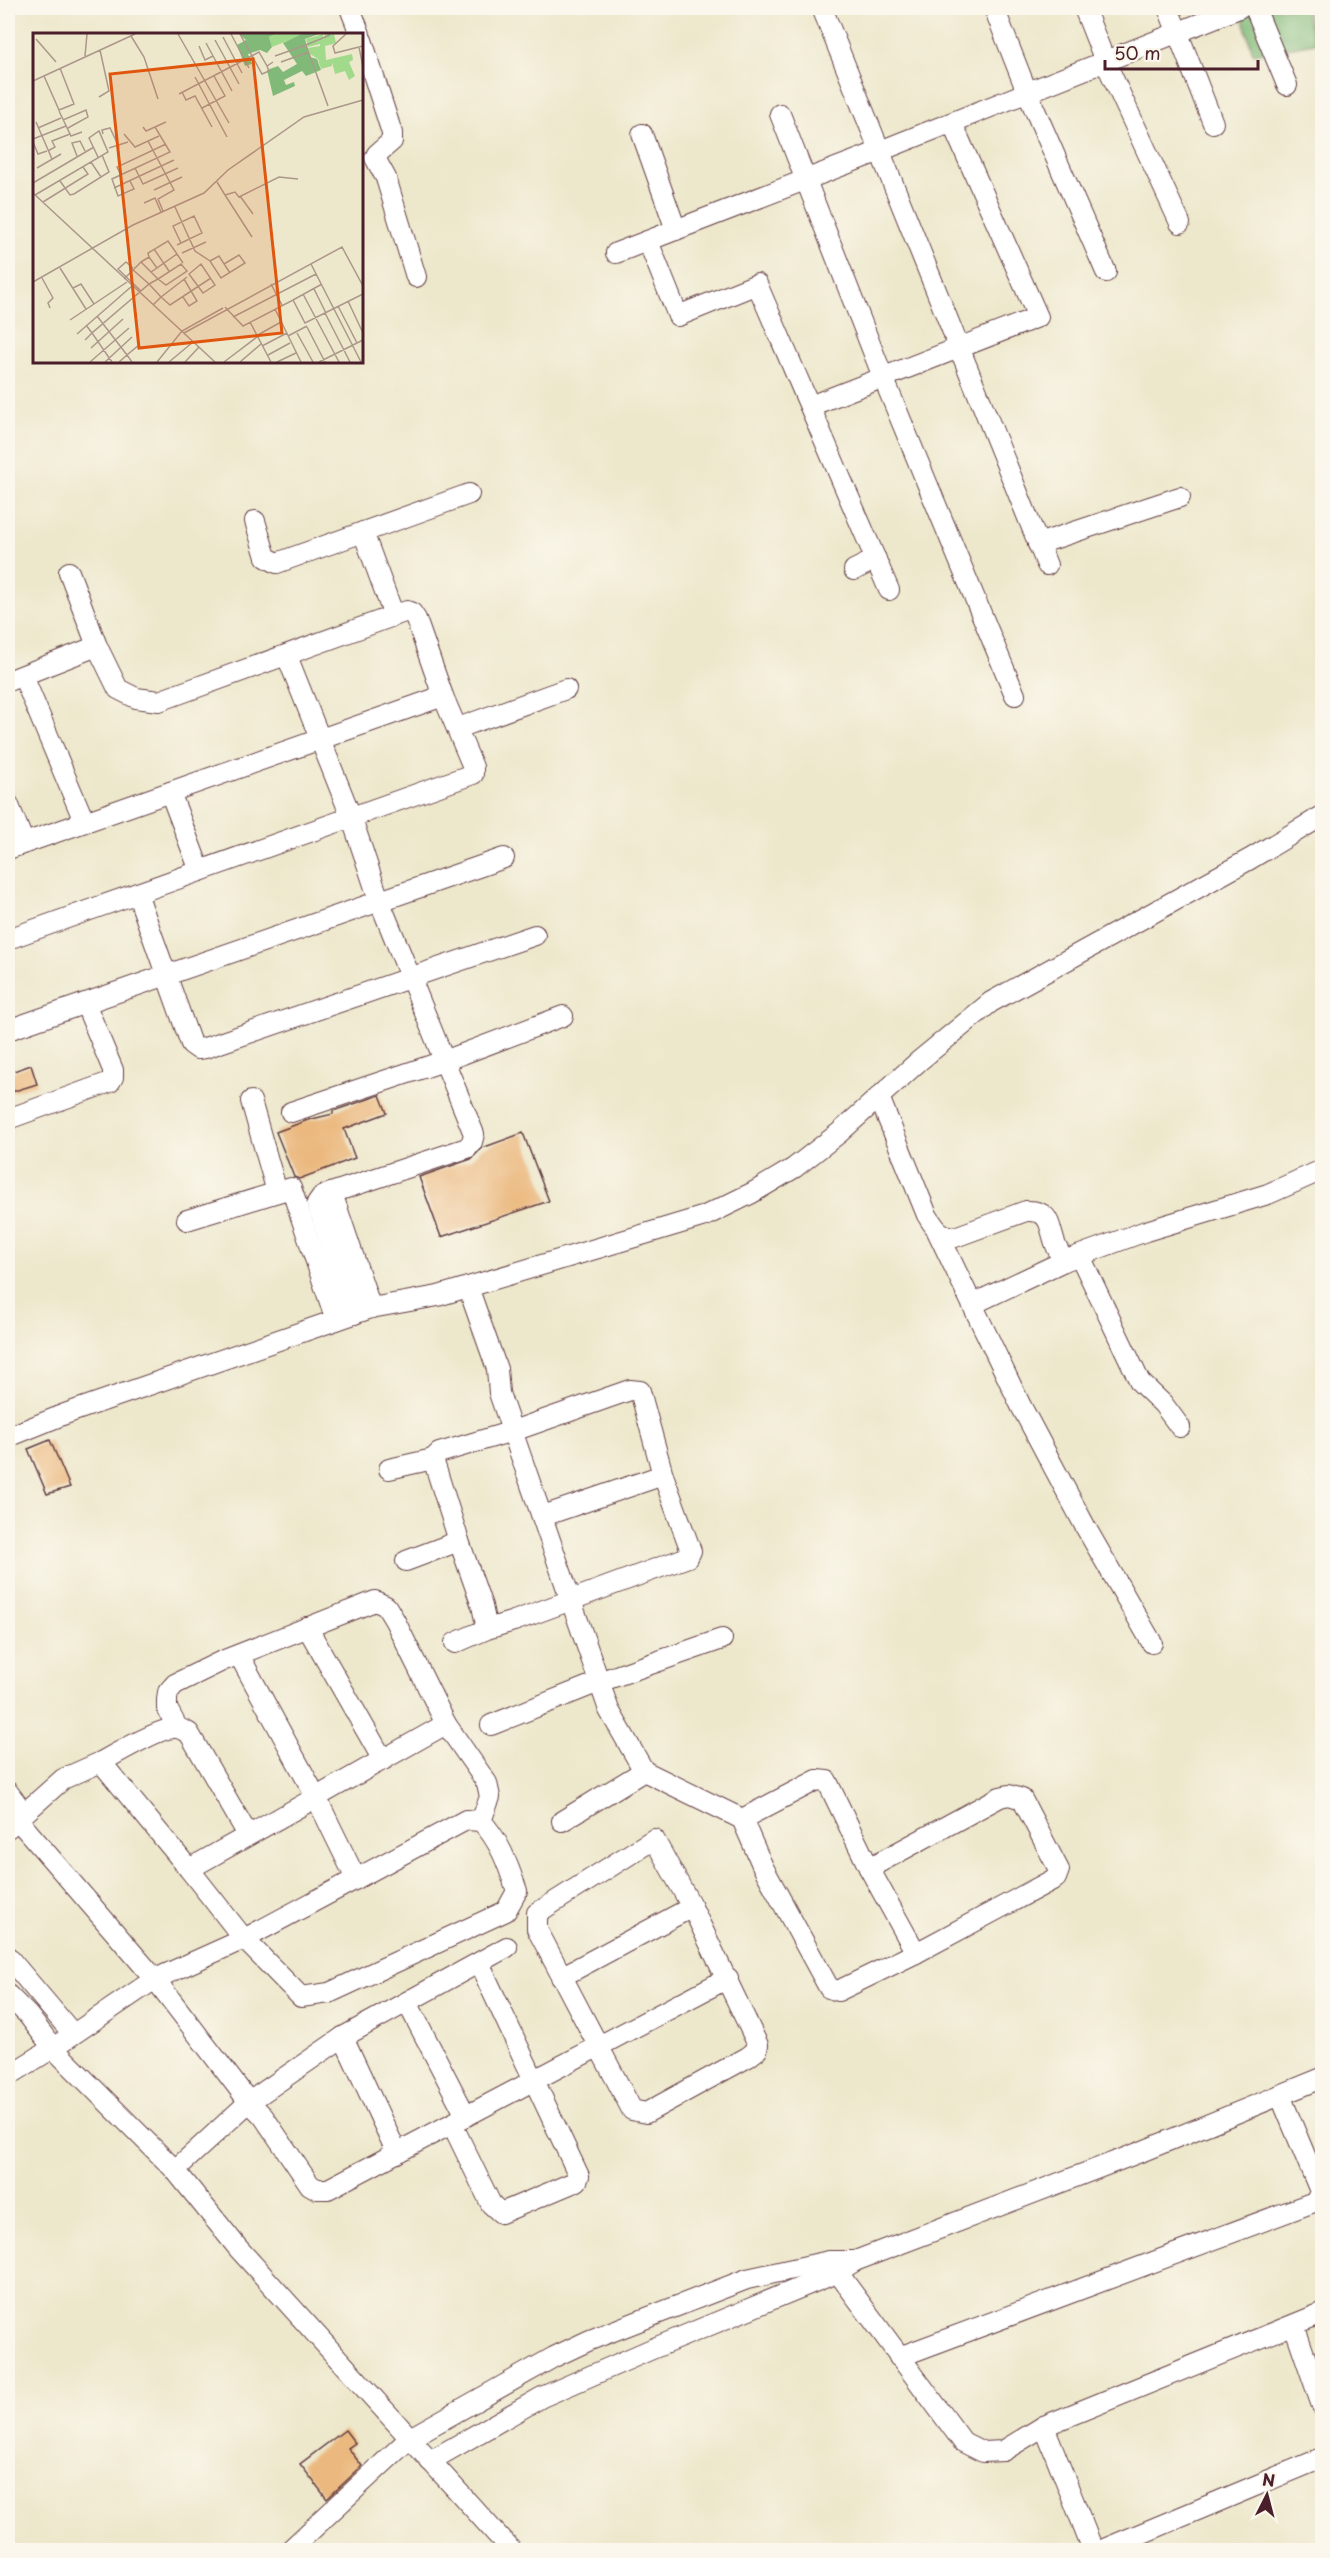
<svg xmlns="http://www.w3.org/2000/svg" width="1330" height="2558" viewBox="0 0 1330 2558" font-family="'Playpen Sans',sans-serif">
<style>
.green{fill:#a2da8c;stroke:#767c5c;stroke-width:1.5}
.forest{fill:#81ba78;stroke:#666c52;stroke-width:1.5}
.building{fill:#ebb980}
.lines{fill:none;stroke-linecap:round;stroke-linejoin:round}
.minor-casing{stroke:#623d43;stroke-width:22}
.minor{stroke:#fff;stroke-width:20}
.inset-road{fill:none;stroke:#ac978b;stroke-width:1.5}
.view{fill:#e0560e;fill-opacity:0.15;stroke:#e0560e;stroke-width:3}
.inset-edge{fill:none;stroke:#4a1f2b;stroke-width:3}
</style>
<rect width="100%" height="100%" fill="#fbf7ec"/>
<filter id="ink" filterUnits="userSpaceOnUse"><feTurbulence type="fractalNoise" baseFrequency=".0167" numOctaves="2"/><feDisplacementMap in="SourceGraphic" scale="12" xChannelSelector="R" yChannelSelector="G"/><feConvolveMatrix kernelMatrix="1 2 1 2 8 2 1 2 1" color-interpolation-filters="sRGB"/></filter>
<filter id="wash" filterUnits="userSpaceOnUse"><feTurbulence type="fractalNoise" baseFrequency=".008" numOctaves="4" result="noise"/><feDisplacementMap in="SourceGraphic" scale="24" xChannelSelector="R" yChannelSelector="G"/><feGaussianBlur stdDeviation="1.35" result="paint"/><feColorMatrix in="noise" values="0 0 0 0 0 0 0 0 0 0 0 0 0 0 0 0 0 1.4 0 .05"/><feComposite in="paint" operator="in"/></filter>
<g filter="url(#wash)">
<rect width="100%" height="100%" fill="#ede7cb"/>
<!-- green -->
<polygon class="green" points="1307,8 1322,8 1322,42 1315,43"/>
<!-- forest -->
<polygon class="forest" points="1240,8 1304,8 1315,43 1253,54"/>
<g id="blocks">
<!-- building -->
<g class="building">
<polygon points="31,1065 37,1084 8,1093 8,1073"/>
<polygon points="380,1095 387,1113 344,1129 355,1158 299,1179 294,1177 276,1132 308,1120 333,1114 333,1111"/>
<polygon points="523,1133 549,1201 441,1237 419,1177 471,1159 482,1148"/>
<polygon points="50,1440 70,1487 47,1494 28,1449"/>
<polygon points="345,2430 355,2443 348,2448 362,2466 327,2499 300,2464"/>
</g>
</g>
</g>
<g filter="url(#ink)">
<use href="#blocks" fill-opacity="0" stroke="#623d43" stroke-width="1.5"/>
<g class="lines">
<!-- minor casing -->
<g class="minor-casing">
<g id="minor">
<polyline points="350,8 360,34"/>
<polyline points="822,8 1047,565"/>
<polyline points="994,8 1027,92 1106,272"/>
<polyline points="1084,8 1105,61 1180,223"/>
<polyline points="1168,8 1213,123"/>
<polyline points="1255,8 1287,85"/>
<polyline points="362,40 392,133 392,141 377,154 375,158 386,178 416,277"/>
<polyline points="780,114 883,377 1015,695"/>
<polyline points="642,134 676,230"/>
<polyline points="648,241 678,316 757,284 889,590"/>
<polyline points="616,253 880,151 1239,8"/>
<polyline points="810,406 1038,317 952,123"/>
<polyline points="255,521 266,557 277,563 469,494"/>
<polyline points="363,532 394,616"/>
<polyline points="1038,544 1180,497"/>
<polyline points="854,570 876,559"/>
<polyline points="287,656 352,819 379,900 474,1134 472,1142 467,1148 322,1196 317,1203 354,1314"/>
<polyline points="23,676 84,821"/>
<polyline points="8,681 97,646"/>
<polyline points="458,728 566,689"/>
<polyline points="170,792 200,871"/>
<polyline points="8,803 24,843"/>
<polyline points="8,849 443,696"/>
<polyline points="137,893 191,1044 198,1049 205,1048 535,935"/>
<polyline points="8,939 473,774 473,767 443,696 416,619 412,613 407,611 159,701 136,698 118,689 97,646 69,572"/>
<polyline points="8,1030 504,858"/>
<path d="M 879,1097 L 927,1215 C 935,1228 939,1236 955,1237 L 1026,1211 C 1054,1210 1048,1229 1057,1248 C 1059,1252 1062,1257 1064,1261 L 1146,1231 L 1268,1194 L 1322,1170"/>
<polyline points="251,1101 277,1192"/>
<polyline points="291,1112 444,1061 563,1016"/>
<polyline points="8,1119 110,1082 113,1077 113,1070 85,1003"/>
<polyline points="332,1193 371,1308"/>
<polyline points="187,1220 291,1188 336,1320"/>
<polyline points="937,1231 1021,1406 1086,1528 1152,1643"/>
<polyline points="1080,1256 1140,1382 1163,1404 1180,1427"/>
<polyline points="468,1287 497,1369 499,1393 609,1710 644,1771 742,1819 763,1867 829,1988 838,1991 916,1953 1056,1878 1059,1870 1022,1799 1009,1795 1000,1797 869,1868"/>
<polyline points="973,1304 1064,1261"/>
<polyline points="8,1437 65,1414 371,1308 438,1296 705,1216 752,1193 794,1168 839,1133 919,1061 991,1002 1250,859 1322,816"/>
<polyline points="389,1469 433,1459"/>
<polyline points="543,1516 663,1475"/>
<polyline points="406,1561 459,1541"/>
<polyline points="307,1627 383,1760"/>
<polyline points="455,1643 487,1629 514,1621 688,1557 691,1551 663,1475 640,1391 630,1390 513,1431 439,1453 433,1459 459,1541 482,1606 487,1629"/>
<polyline points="239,1655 316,1797 356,1879"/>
<polyline points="491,1725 599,1682 722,1639"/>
<polyline points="177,1727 167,1708 167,1700 168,1692 175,1684 222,1661 375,1601 386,1606 395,1621 446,1724"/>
<path d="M 101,1762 C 115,1754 162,1727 175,1728 C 180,1728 184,1730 189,1733 L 248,1835"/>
<polyline points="8,1792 23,1812"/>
<polyline points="742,1819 817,1780 827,1781 869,1868 916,1953"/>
<polyline points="562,1821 644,1771"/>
<polyline points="8,1828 63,1779 101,1762 189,1869 446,1724 487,1783 490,1797 481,1821"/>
<polygon points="654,1839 692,1907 758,2045 757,2050 748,2057 646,2113 632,2110 537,1929 537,1913"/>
<path d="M 189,1869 L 244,1939 L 301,1997 L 329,1993 L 506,1911 L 517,1891 C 508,1865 500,1841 481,1821 L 466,1820 L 244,1939 L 155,1979 L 249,2102 L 343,2037 L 507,1947"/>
<polyline points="8,1957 73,2034"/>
<polyline points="561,1977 692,1907"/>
<polyline points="8,1995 28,2015 53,2048 175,2170 238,2248 511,2550"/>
<polyline points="407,2002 466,2116"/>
<polyline points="343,2037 397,2153"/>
<polyline points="8,2076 53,2048 155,1979 17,1819"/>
<polyline points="1280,2095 1322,2196"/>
<polyline points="452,2124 491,2204 501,2213 577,2181 579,2176 479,1963"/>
<polyline points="175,2170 249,2102 263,2116 310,2185 317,2189 328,2189 728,1978"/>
<polyline points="830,2262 963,2442 983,2452 1003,2451 1044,2426 1322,2313"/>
<polyline points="1294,2325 1322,2406"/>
<polyline points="899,2357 1322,2199"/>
<polyline points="1044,2426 1093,2550"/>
<polyline points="430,2461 542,2397 652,2349 836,2273 855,2261 1143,2151 1322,2078"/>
<polyline points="290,2550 410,2438 554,2357 590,2340 747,2279 829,2261 855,2261"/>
<polyline points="1102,2550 1322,2458"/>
</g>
</g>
<!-- minor -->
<use href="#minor" class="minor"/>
</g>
</g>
<!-- overview -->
<g transform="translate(33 33)">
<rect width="330" height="330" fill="#ede7cb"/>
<path d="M 242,1 L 269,1 L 269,2 L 239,14 L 236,4 ZM 290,1 L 290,7 L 292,1 L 301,1 L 303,10 L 292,13 L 293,27 L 319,21 L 320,27 L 316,29 L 322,43 L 316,47 L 312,38 L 302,41 L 299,29 L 299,33 L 288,36 L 285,26 L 277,21 L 275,15 L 287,13 L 287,11 L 275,14 L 273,6 Z" fill="#a2da8c"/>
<path d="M 206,1 L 242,1 L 236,4 L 239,14 L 234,20 L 227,17 L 215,21 L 219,31 L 212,33 L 204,12 L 213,7 ZM 269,1 L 286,1 L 272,6 L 277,24 L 284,26 L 288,37 L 273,43 L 269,38 L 251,47 L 253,52 L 261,49 L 262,53 L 240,63 L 234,37 L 245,33 L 250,39 L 264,31 L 250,10 Z" fill="#81ba78"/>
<path class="inset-road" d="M 145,1 L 196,90M 198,1 L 216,35M 207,1 L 229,41 L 236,38 L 234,33M 313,1 L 300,13 L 302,20 L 330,13M 98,3 L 111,24 L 125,66M 190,4 L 209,40M 3,6 L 23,29M 182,7 L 206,51M 173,10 L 199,58M 166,13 L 172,27 L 180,23M 326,14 L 330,34M 52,23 L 54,1M 242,23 L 273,12M 248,29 L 276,19M 11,43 L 26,77 L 41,71 L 27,35M 162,44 L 194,104M 0,48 L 102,1M 149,59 L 153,67 L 162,63 L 179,94M 146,61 L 226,19 L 234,33 L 240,29M 66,64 L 76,58 L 67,17M 295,73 L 273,12 L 297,2M 169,75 L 192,63 L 181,43M 26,78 L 38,103 L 49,99M 30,87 L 53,77 L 55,84 L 35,95M 3,89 L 19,126M 110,94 L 113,98 L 133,89M 5,95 L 28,85M 70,101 L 69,97 L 77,95 L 86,114M 91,101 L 102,114 L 126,103M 0,106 L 33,93M 115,108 L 141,157 L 125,166 L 130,178M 0,109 L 5,121 L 14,118M 76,115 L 95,109M 15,118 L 22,114 L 19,108 L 37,101M 44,123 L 39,110 L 47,108 L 52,118M 58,129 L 68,144M 4,135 L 28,121M 102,135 L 110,151 L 145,135M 88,142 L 84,134 L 133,111M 27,148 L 37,162 L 41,161 L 76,139 L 69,122M 97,148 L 101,156 L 85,163 L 79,146 L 137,119 L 122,94M 184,149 L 192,162 L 202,159 L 206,164 L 246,144 L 265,146M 0,150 L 61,114M 81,155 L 141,127M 121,157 L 149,144M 0,160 L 182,329M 2,162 L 75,119 L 66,98 L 56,105 L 65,124M 192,162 L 219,204M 207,163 L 220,181M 10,169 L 55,141 L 50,134M 111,170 L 122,165 L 128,179M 142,174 L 162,218 L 177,228 L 188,245 L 212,230 L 206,222 L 191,231M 144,212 L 169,200 L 161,183 L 140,193 L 148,210M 121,216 L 136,238M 149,220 L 173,209M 116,224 L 115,220 L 135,208 L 144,221M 177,228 L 186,223 L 197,240M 108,229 L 116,224 L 124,235M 168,231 L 182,252 L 170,260 L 156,241 ZM 278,231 L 328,329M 27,235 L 53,276M 100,235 L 93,229 L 85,236 L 108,258M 118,239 L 125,246 L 133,252 L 154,238 L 148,231 L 125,246 L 116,251 L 128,264 L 154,244M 9,245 L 20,265 L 15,270 L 17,275M 91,246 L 108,229 L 118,239 L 144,221 L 150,230M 0,249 L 100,192 L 171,160 L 195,137 L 271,84 L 330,67M 238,251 L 249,272M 40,255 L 48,251 L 61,271M 281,256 L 293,280M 270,261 L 306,329M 150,264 L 156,273 L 164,268 L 151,246M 260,267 L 289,251M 315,268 L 330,300M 120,272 L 128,264 L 137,272 L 178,245M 305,273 L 324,310M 192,274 L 210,293 L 260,267 L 272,290 L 330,261M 242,276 L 268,329M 292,280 L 317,329M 64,283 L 94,322 L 86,329M 200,284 L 283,241M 37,287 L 94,249M 217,289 L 238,329M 274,294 L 292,329M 151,300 L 309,214 L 330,253M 264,300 L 280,329M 44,301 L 99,253M 223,303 L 248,289M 255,303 L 274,293M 52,307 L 59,300 L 53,292M 229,313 L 254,300M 58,315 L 90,286M 235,322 L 257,310M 57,329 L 96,295M 72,329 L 99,304M 79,329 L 59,300 L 116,251 L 99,236M 99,329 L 94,322 L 106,312M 124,329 L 149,298 L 190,275M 136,329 L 160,309M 152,329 L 166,314M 191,329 L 224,304M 207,329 L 228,311M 244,329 L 263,320M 286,329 L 330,307"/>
<path class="view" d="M 220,26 L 249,300 L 106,315 L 77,41 Z"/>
<rect width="330" height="330" class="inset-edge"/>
</g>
<!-- margin -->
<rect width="1330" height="2558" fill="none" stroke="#fbf7ec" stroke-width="30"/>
<!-- north arrow -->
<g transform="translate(1267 2495) rotate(6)" stroke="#fbf7ec" stroke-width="4.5" paint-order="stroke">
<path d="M0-4.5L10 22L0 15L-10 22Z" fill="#4a1f2b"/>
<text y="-9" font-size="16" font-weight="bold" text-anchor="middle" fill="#4a1f2b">N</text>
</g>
<!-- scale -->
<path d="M1105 60v9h153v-9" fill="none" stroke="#4a1f2b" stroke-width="3"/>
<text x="1114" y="60" font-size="18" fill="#4a1f2b" stroke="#fbf7ec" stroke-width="4.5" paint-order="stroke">50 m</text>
</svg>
